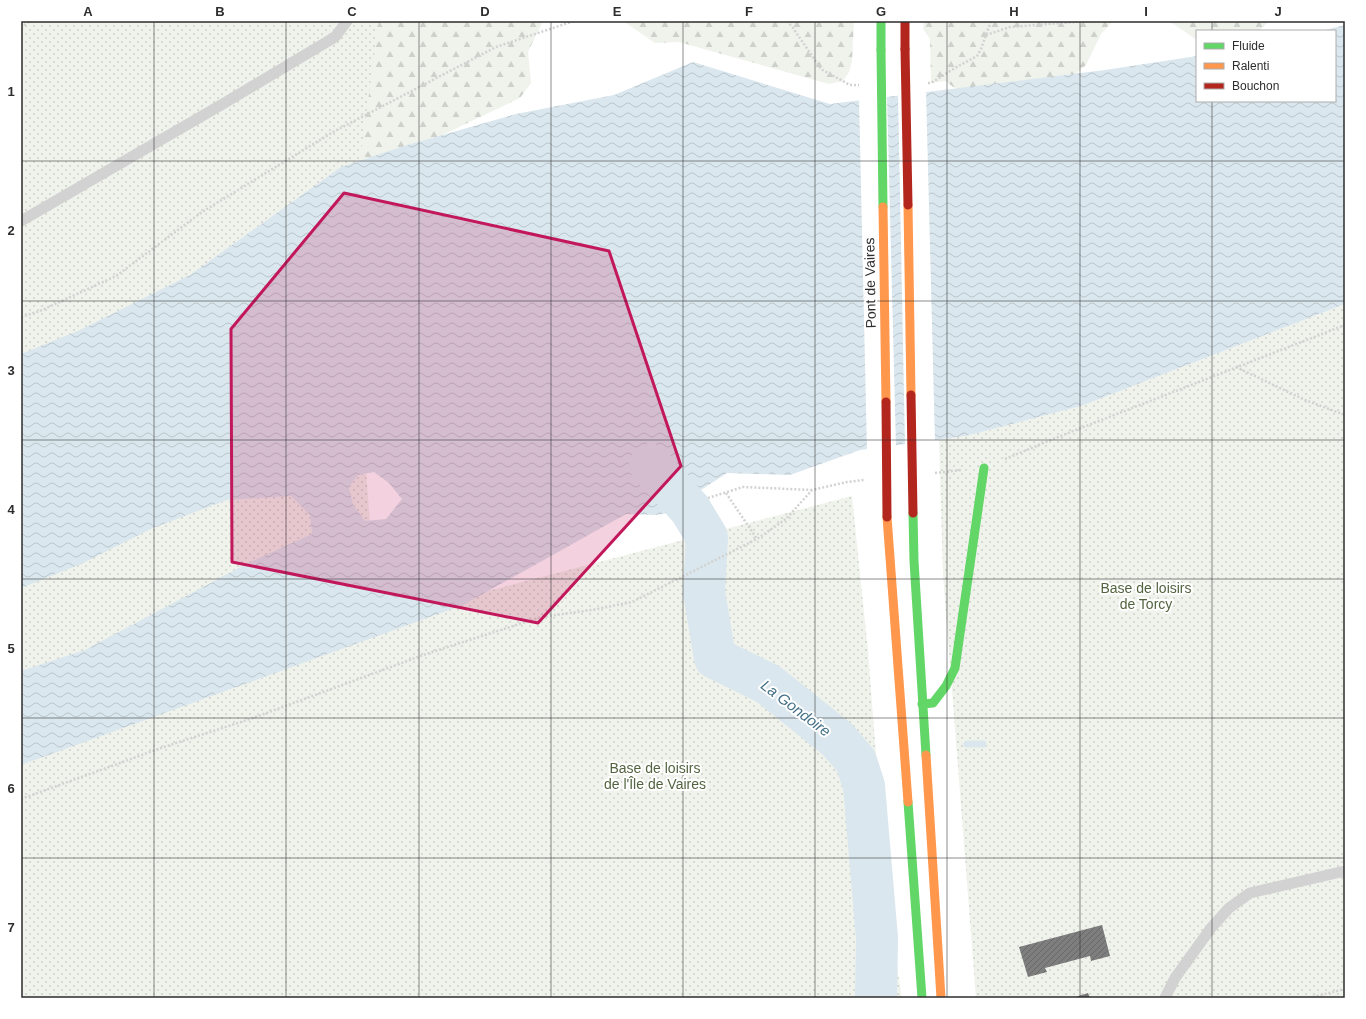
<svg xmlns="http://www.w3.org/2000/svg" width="1366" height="1019" viewBox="0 0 1366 1019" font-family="Arial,sans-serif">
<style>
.forest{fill:url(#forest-firs)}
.park{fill:url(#park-dots)}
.water{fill:url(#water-waves);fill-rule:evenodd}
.pier{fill:#fff}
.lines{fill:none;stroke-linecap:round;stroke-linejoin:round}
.stream{stroke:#dae7ee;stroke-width:7}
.river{stroke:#dae7ee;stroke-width:42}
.building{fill:url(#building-hatch)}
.path{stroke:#d2d2d2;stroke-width:2.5;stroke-dasharray:2 2;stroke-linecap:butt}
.lane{stroke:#d2d2d2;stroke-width:11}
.fast{stroke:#63d668;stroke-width:9}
.slow{stroke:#ff974d;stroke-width:9}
.jam{stroke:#b3261e;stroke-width:9}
.fast-bridge{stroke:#63d668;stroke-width:9}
.slow-bridge{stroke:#ff974d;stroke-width:9}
.jam-bridge{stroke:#b3261e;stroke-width:9}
.marked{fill:#c2185b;fill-opacity:0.2;stroke:#c2185b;stroke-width:3;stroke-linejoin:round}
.grid{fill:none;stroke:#2d2d2d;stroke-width:1;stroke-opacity:0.55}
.labels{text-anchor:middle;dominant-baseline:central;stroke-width:4;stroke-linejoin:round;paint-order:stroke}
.street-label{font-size:14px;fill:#2d2d2d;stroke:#fff}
.park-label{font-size:14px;fill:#52643f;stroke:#fff}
.water-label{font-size:15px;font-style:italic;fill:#447086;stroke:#fff}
.neatline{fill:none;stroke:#2d2d2d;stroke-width:1.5}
.grid-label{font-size:13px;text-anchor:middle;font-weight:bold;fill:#2d2d2d}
</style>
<defs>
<pattern id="forest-firs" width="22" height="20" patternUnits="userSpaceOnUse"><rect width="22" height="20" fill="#f0f3ec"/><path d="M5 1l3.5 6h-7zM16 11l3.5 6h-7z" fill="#ced1cb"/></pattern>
<pattern id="park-dots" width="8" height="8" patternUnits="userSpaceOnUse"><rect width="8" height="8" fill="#f0f3ec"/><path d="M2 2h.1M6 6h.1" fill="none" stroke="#ced1cb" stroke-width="1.8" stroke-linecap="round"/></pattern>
<pattern id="water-waves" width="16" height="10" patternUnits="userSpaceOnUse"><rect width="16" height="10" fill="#dae7ee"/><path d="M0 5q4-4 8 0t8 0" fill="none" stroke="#bbc6cc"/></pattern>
<pattern id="building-hatch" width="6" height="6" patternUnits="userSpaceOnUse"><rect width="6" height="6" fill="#7e7e7e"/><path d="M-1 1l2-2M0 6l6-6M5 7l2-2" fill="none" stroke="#686868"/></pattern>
</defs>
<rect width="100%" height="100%" fill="#fff"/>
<!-- forest -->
<g class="forest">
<polygon points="375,21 543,21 528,52 531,83 520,98 438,137 341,167"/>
<polygon points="623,21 854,21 852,61 849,72 843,81 829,84 679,42 655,43"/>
<polygon points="924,21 1113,21 1101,34 1086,65 1075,74 956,89 945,81 931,83 930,39 923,29"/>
<polygon points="1169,21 1269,21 1259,31 1197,31 1197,40"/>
</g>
<!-- park -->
<g class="park">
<polygon points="21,21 379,21 349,239 377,620 852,496 868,651 888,910 902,998 21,998"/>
<polygon points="1345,304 1345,998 976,998 943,575 939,440 966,436 1081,406"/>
</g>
<!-- water -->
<path class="water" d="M 1345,25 L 1345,304 L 1081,406 L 966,436 L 860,450 L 790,475 L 727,473 L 701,490 L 690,509 L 656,515 L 626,514 L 463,605 L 21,765 L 21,671 L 85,650 L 248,563 L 312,534 L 310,515 L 291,496 L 227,500 L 153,528 L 81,564 L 21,588 L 21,354 L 80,330 L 190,275 L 341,167 L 404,146 L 516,114 L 614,95 L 693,62 L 830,104 L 1105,70 L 1197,56 L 1197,101 L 1335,101 L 1335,31 L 1321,31 ZM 374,472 L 389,483 L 402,499 L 386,519 L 365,521 L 353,505 L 349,487 L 358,475 Z"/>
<!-- pier -->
<g class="pier">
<polygon points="926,90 935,442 905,446 898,94"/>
<polygon points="887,95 896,448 867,451 859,98"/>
</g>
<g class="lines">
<!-- stream -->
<g class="stream">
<polyline points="967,744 983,744"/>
<polyline points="856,761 868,751"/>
</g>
<!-- river -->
<polyline class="river" points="650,465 690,509 707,537 704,592 715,658 768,684 837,739 856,761 864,786 877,938 876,998"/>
</g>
<!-- building -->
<g class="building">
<polygon points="1102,925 1110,956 1091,961 1090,956 1045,968 1047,972 1028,977 1019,947"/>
<polygon points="1088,993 1090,998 1072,998"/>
</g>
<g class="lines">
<!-- path -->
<g class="path">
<polyline points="787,21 793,28 821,69 850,85 859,85"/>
<polyline points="21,28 29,21"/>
<polyline points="986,35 1010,27 1088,21"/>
<polyline points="928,83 931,83 955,68 977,56 981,49 991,21"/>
<polyline points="21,317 40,311 116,276 202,212 333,132 496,47 574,21"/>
<polyline points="1236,367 1305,400 1345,415"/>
<polyline points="1005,459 1063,435 1345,325"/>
<polyline points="935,473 962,470"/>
<polyline points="726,493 757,539"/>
<polyline points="708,498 743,487 812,490"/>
<polyline points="21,799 161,748 253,718 426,654 541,617 592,610 632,602 757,539 786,519 812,490 847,482 864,480"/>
<polyline points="1309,998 1345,989"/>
</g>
<!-- lane -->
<g class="lane">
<polyline points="21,221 221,105 335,37 347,21"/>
<polyline points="1165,998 1175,978 1211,928 1229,908 1250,893 1345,871"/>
</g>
<!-- fast -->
<g class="fast">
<polyline points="881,21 881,50"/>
<polyline points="913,513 914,561 926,755"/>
<polyline points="922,704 933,703 946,686 955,668 984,468"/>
<polyline points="908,802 922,998"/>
</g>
<!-- slow -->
<g class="slow">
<polyline points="887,517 908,802"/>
<polyline points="926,755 941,998"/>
</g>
<!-- jam -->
<polyline class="jam" points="905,21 905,49"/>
<!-- fast-bridge -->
<polyline class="fast-bridge" points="881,50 883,207"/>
<!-- slow-bridge -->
<g class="slow-bridge">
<polyline points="908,205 911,395"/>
<polyline points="883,207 886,402"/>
</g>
<!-- jam-bridge -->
<g class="jam-bridge">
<polyline points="905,49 908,205"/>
<polyline points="911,395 913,513"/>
<polyline points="886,402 887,517"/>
</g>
</g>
<!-- marked area -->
<path class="marked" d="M 344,193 L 609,251 L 681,466 L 538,623 L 232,562 L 231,329 Z"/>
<!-- grid -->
<path class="grid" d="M 154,21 L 154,998M 286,21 L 286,998M 419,21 L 419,998M 551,21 L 551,998M 683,21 L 683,998M 815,21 L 815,998M 947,21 L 947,998M 1080,21 L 1080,998M 1212,21 L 1212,31M 1212,101 L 1212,998M 21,161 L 1345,161M 21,301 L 1345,301M 21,440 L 1345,440M 21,579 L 1345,579M 21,718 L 1345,718M 21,858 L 1345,858"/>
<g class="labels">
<!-- street labels -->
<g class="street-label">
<text transform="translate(870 283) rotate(-91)">Pont de Vaires</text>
</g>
<!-- park labels -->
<g class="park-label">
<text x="1146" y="588">Base de loisirs<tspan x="1146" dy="16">de Torcy</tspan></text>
<text x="655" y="768">Base de loisirs<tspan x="655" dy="16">de l'Île de Vaires</tspan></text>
</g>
<!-- water labels -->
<g class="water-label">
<text transform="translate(796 708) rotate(37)">La Gondoire</text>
</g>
</g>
<!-- border -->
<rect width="1366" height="1019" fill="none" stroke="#ffffff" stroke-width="44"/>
<!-- legend -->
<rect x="1196" y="30" width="140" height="72" fill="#ffffff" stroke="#ababab"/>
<rect x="1204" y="43" width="20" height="6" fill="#63d668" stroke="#ababab"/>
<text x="1232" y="50" font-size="12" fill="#2d2d2d">Fluide</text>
<rect x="1204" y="63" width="20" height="6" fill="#ff974d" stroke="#ababab"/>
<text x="1232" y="70" font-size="12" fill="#2d2d2d">Ralenti</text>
<rect x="1204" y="83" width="20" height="6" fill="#b3261e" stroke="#ababab"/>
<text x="1232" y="90" font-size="12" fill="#2d2d2d">Bouchon</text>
<rect x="22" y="22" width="1322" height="975" class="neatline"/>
<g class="grid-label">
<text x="88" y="16">A</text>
<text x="220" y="16">B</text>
<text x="352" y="16">C</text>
<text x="485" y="16">D</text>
<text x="617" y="16">E</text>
<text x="749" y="16">F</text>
<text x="881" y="16">G</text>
<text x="1014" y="16">H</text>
<text x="1146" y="16">I</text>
<text x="1278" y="16">J</text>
<text x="11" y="96">1</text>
<text x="11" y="235">2</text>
<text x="11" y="375">3</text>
<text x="11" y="514">4</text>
<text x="11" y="653">5</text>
<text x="11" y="793">6</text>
<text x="11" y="932">7</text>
</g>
</svg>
